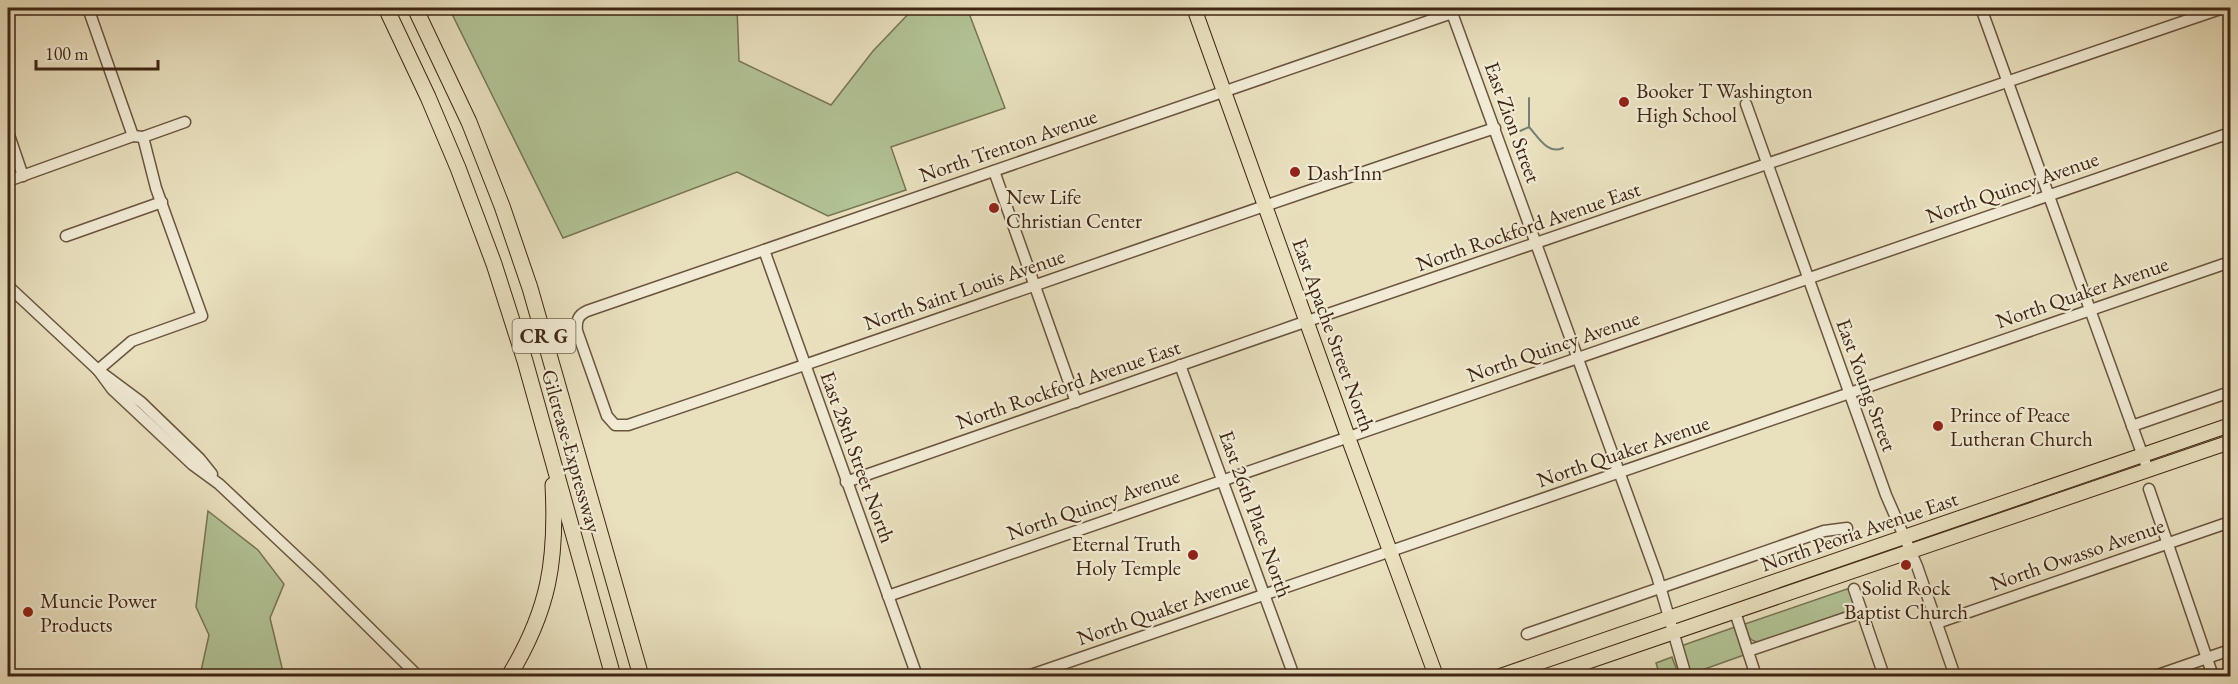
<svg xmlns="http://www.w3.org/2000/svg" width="2238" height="684" viewBox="0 0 2238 684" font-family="'EB Garamond',serif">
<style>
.green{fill:#b2c395;stroke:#787454;stroke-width:1.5}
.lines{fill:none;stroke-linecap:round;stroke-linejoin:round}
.stream{stroke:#748075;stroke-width:2}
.minor-casing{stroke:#6a543e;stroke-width:13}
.major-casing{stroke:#3f2513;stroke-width:16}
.highway-casing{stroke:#3f2513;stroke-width:17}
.minor{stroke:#f1ebd5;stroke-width:10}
.major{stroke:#e9e0be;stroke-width:14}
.highway{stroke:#e9e0be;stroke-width:15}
.poi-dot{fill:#8f2418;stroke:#f1ebd5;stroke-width:2}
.labels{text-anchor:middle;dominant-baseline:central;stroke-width:4.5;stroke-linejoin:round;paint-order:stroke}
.shield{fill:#f1ebd5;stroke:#74604d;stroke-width:1.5}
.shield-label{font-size:20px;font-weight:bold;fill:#3f2513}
.poi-label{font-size:21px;fill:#3f2513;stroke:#f1ebd5;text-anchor:start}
.street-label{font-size:21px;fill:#3f2513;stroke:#f1ebd5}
</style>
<rect width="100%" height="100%" fill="#e9e0be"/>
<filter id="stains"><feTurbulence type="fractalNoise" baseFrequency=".00333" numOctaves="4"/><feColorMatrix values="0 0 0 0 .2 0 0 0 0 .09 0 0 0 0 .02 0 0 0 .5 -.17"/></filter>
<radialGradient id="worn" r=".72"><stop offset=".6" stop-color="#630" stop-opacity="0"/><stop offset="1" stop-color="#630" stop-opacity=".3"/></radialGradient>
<!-- green -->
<g class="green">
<polygon points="449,8 737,8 739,61 831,105 873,51 914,8 967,8 1005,108 891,147 906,190 828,216 737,172 563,238"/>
<polygon points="208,511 258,550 284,584 270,618 284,676 197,676 201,671 209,635 196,607"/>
<path d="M 1850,588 L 1856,608 L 1854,609 L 1760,642 C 1748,642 1747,633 1745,624 Z"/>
<polygon points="1735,627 1744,655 1688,675 1681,646"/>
<polygon points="1672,657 1679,676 1660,676 1656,663"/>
</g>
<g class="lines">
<!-- stream -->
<g class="stream">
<polyline points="1529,98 1529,127"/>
<path d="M 1520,131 L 1529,127 C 1539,138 1548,155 1563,148"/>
</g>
<!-- minor casing -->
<g class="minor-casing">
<g id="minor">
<polyline points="88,8 133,136"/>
<polyline points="1981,8 2148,470"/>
<polyline points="1746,104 1886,495 1917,566 1955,676"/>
<path d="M 1495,128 C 1205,224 918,328 628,425 L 615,425 L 607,416 L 577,331 C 576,321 578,315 587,311 L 1452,13 L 1657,576 L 1686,676"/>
<polyline points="8,132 23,176"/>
<polyline points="994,171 1076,402"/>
<polyline points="8,181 133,136 143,137 185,122"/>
<polyline points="66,236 162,202"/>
<polyline points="764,250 917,676"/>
<polyline points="8,286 98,370 141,402 200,459 212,474"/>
<polyline points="1180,365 1294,676"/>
<polyline points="98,370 112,389 193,465 219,484 319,578 418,676"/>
<polyline points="98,370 132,341 202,316 156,188 143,137"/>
<polyline points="2132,426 2230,392"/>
<polyline points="846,482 1293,326 2223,8"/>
<polyline points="2149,489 2213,676"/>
<polyline points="1854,589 1884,676"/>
<polyline points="888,596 2230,133"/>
<polyline points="1735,612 1756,676"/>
<polyline points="1937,623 2230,522"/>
<polyline points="1527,634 1824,531 1847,528"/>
<polyline points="1748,651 1863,612"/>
<polyline points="1028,676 2230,262"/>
<polyline points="2155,676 2230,650"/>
</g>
</g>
<!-- major casing -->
<g class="major-casing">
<g id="major">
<polyline points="1194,8 1348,437 1436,676"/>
<polyline points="1500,676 2230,425"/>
<polyline points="1546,676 2230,442"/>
</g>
</g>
<!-- highway casing -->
<g class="highway-casing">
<g id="highway">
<polyline points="386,8 428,97 458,168 494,264 525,361 613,676"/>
<polyline points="415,8 469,122 502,206 530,288 641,676"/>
<path d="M 509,676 C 549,610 557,561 553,485"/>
</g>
</g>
<!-- minor -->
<use href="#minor" class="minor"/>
<!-- major -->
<use href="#major" class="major"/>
<!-- highway -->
<use href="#highway" class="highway"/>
</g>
<!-- markers -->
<g class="poi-dot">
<circle cx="1624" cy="102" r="6"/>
<circle cx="1295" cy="172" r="6"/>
<circle cx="994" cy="208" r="6"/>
<circle cx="1938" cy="426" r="6"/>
<circle cx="1193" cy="555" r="6"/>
<circle cx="1906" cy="565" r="6"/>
<circle cx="28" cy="612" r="6"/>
</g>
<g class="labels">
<!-- shield labels -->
<rect class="shield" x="512.5" y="319" width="63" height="34" rx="4.5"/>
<g class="shield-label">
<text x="544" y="336">CR G</text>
</g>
<!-- poi labels -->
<g class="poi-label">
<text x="1636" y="90">Booker T Washington<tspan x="1636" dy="24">High School</tspan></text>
<text x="1307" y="172">Dash Inn</text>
<text x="1006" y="196">New Life<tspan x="1006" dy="24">Christian Center</tspan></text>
<text x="1950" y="414">Prince of Peace<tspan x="1950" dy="24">Lutheran Church</tspan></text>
<text x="1181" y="543" text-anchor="end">Eternal Truth<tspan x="1181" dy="24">Holy Temple</tspan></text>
<text x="1906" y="587" text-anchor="middle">Solid Rock<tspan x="1906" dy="24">Baptist Church</tspan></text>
<text x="40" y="600">Muncie Power<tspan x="40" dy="24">Products</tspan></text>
</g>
<!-- street labels -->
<g class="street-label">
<text transform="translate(1513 122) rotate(70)">East Zion Street</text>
<text transform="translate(1008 145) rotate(-19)">North Trenton Avenue</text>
<text transform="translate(2012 187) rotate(-19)">North Quincy Avenue</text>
<text transform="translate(1528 226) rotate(-19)">North Rockford Avenue East</text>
<text transform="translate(964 289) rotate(-19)">North Saint Louis Avenue</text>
<text transform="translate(2082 292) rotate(-19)">North Quaker Avenue</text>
<text transform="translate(1334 335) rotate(70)">East Apache Street North</text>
<text transform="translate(1553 346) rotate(-19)">North Quincy Avenue</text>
<text transform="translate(1068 384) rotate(-19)">North Rockford Avenue East</text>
<text transform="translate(1867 385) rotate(70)">East Young Street</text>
<text transform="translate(572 451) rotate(74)">Gilcrease Expressway</text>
<text transform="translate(1623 451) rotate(-19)">North Quaker Avenue</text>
<text transform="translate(858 457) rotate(70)">East 28th Street North</text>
<text transform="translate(1093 504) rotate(-19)">North Quincy Avenue</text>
<text transform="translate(1256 514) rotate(70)">East 26th Place North</text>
<text transform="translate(1859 531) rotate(-19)">North Peoria Avenue East</text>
<text transform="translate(2077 554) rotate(-19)">North Owasso Avenue</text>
<text transform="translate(1163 609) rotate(-19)">North Quaker Avenue</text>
</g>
</g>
<!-- margin -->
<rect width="2238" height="684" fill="none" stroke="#e9e0be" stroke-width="30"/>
<rect x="9" y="9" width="2220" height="666" fill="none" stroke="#3f2513" stroke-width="3"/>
<rect x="15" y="15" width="2208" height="654" fill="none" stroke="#3f2513" stroke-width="1.5"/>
<!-- scale -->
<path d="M36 60v9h122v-9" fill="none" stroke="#3f2513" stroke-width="3"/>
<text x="45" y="60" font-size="18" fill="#3f2513" stroke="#f1ebd5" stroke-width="4.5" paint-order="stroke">100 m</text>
<rect width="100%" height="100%" filter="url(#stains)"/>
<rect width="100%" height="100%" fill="url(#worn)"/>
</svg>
